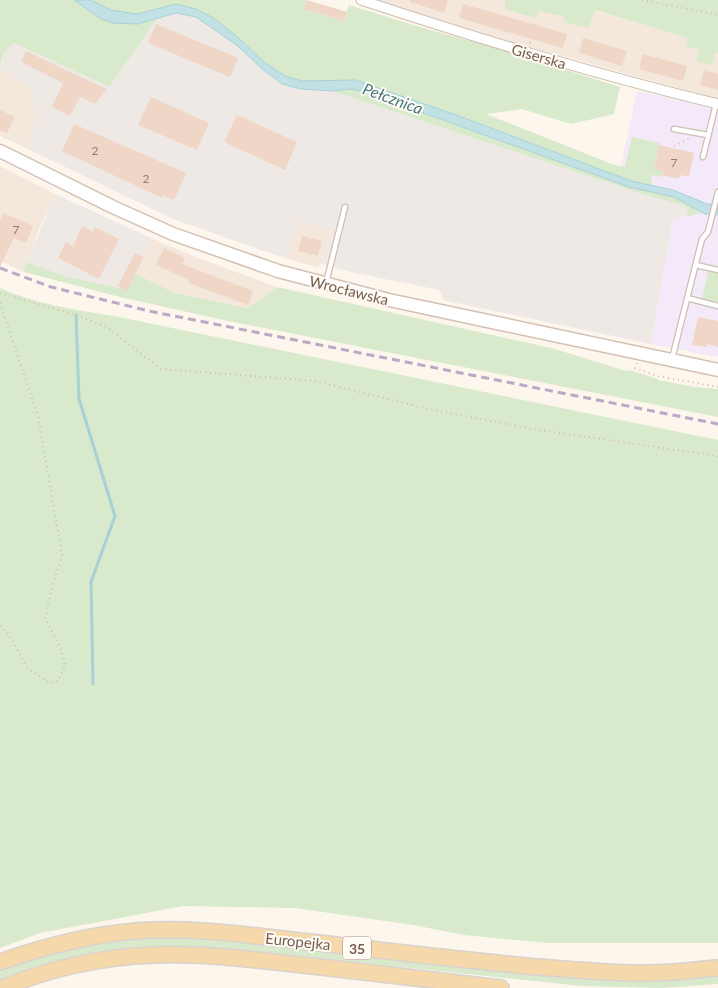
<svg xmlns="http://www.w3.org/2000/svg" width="718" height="988" viewBox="0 0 718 988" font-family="Lato,sans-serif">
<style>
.residential{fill:#f3e8db}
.industrial{fill:#eee9e5}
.education{fill:#f3e9f9}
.green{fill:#d8eacb}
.water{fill:#c1e1e5;stroke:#a8d0d7}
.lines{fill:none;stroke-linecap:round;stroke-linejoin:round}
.stream{stroke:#a8d0d7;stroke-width:3}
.building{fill:#f0d6c6}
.lane-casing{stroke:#cebeb2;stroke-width:7}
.street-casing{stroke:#cebeb2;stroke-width:11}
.secondary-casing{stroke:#d4c0b2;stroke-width:15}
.primary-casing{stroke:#d9d2ce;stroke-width:18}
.path{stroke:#d6b9a8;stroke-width:2;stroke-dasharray:1 4;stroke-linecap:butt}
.lane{stroke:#fff;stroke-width:4.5}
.street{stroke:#fff;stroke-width:9}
.secondary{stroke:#fff;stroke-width:12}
.primary{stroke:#f5d9aa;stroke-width:15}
.rail{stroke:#b9aac7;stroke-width:3;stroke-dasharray:8 5;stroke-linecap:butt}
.labels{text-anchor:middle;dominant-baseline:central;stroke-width:4;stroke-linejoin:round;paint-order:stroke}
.number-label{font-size:12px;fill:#957b6e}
.shield{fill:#fefaf4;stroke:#a08c81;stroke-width:1}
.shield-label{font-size:14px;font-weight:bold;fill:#775d50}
.street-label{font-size:15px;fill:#775d50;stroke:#fefaf4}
.water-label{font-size:16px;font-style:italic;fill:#477881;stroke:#fefaf4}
</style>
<rect width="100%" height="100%" fill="#fcf6ed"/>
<!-- residential -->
<g class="residential">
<polygon points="375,0 506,0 504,9 536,17 538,11 565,17 589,28 594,10 689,38 699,50 696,61 715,52 718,53 718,99 476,32"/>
<polygon points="0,69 32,88 36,120 28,149 0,136"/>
<polygon points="0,166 55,194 39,229 24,272 0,261"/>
<polygon points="298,221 332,230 321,264 317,267 287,259"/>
<polygon points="151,238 198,258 277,287 248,308 175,293 136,274"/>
</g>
<!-- industrial -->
<g class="industrial">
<polygon points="175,13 196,17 211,26 238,46 261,68 282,84 301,89 332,91 639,193 686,206 688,216 673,219 651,344 443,300 440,290 355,273 321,264 332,230 298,221 287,259 173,219 28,149 36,120 32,88 0,69 4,52 14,43 109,87 157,19"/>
<polygon points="55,194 151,238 136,274 126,289 67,277 27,262"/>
</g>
<!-- education -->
<polygon class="education" points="637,91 718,109 718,357 651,344 673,219 706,212 707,205 673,190 652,185 650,174 621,166"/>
<!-- green -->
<g class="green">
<polygon points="0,0 74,0 138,24 157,19 109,87 14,43 4,52 0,66"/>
<polygon points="91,0 307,0 304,9 344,21 349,5 423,28 499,49 620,87 614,114 571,124 522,109 486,114 612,164 625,167 632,137 660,143 654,169 663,171 662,177 651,175 652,185 631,181 459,116 355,80 301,81 285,76 264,62 242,41 215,19 196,9 176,4 137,14 111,10"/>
<polygon points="506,0 718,0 718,53 715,53 712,65 696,61 699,50 686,47 688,38 595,10 589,28 564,22 565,17 539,11 536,18 504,9"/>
<polygon points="352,89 368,93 629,187 674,197 702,213 688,216 686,206 639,193 332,91"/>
<polygon points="27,262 67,277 126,289 136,274 175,293 248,308 277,287 555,349 623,370 633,371 658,379 658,380 695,387 718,389 718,417 228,321 120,297 24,272"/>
<polygon points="708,271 718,273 718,302 702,299"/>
<path d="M 0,288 C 35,304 76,310 114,316 L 718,440 L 718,943 L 547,943 L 464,935 L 413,925 L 295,908 L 183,906 L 40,933 L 0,948 Z"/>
<path d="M 177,937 L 260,943 L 581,978 L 625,979 L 718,974 L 718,984 L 662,988 L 581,986 L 259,952 L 178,947 L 145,948 L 0,983 L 0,970 C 57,947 116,939 177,937 Z"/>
</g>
<!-- water -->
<polygon class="water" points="74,0 91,0 111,10 137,14 176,4 196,9 215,19 242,41 264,62 285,76 301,81 355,80 459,116 631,181 673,190 707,204 718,204 718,215 705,214 674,197 629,187 368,93 352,89 332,91 301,89 282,84 261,68 238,46 196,17 176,13 138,24 113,23 101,19"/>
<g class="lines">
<!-- stream -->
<polyline class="stream" points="76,315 79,399 115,516 91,582 93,684"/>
</g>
<!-- building -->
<g class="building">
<polygon points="307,0 347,12 344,21 304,9"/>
<polygon points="410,0 448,0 444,13 410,2"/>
<polygon points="463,4 567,34 563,48 459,18"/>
<polygon points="156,24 238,58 230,77 148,43"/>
<polygon points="583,38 627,51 622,66 579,53"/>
<polygon points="26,51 70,72 107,89 95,104 80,97 70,116 52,107 63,83 21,62"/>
<polygon points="643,54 687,66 683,81 639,69"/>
<polygon points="704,70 718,74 718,90 700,85"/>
<polygon points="151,97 209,123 197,150 138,125"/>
<polygon points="0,110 15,117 7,133 0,130"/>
<polygon points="237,115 297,142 285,170 224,142"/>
<polygon points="74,124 186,173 174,200 163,195 162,198 62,151"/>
<polygon points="659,145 694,153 689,177 680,175 679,179 662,175 663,171 654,169"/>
<polygon points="3,213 33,226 26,243 14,238 0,267 0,220"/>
<polygon points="82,226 93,232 95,227 119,239 99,279 58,258 66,242 73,246"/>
<polygon points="302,236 322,241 318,256 298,251"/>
<polygon points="164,248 185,258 182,264 253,291 248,305 197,286 188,282 189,280 156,265"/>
<polygon points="135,253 144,257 127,291 118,286"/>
<polygon points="698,317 718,321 718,347 708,344 707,347 692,345"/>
</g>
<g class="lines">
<!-- lane casing -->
<g class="lane-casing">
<g id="lane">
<polyline points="674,129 708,135"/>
<polyline points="703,157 716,104"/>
<polyline points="696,265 718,270"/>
<polyline points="326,283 345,207"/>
<polyline points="687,298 718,306"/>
<polyline points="672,359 702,239 708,232 718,192"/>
</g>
</g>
<!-- street casing -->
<g class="street-casing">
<path id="street" d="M 361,0 C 479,39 597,75 718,104"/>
</g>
<!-- secondary casing -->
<g class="secondary-casing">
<polyline id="secondary" points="0,151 113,207 173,234 278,271 389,300 718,370"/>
</g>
<!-- primary casing -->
<g class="primary-casing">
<g id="primary">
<path d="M 0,962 C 45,946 88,935 136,931 C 197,926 259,937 320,943 C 392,952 465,960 537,967 C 582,970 628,975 673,972 C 688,971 703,969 718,968"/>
<path d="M 3,988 C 61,963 130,952 192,955 C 235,956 278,963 321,967 C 381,974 441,981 501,988"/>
</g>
</g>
<!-- path -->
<g class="path">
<polyline points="642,0 718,15"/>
<polyline points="530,43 532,39"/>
<polyline points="674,146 689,139"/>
<polyline points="0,293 76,315 107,327 161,369 315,381 428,409 539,430 718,456"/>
<polyline points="0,303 38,416 62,555 53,584 45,618 61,649 65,666 58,681 49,683 26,667 13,641 0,625"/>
<polyline points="637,363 635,368 657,376 718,387"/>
</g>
<!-- lane -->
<use href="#lane" class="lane"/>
<!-- street -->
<use href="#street" class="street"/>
<!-- secondary -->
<use href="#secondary" class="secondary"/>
<!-- primary -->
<use href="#primary" class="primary"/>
<!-- rail -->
<polyline class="rail" points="0,268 51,287 149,311 718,424"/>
</g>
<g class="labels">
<!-- number labels -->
<g class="number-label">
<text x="95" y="150">2</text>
<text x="674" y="162">7</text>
<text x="146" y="178">2</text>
<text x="16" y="229">7</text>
</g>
<!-- shield labels -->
<rect class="shield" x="343" y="936.5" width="28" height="23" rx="4"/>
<g class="shield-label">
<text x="357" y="948">35</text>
</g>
<!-- street labels -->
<g class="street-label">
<text transform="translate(539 56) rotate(16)">Giserska</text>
<text transform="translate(349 290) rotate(14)">Wrocławska</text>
<text transform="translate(298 941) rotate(6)">Europejka</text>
</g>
<!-- water labels -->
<g class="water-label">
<text transform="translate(393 98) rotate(20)">Pełcznica</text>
</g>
</g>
</svg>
